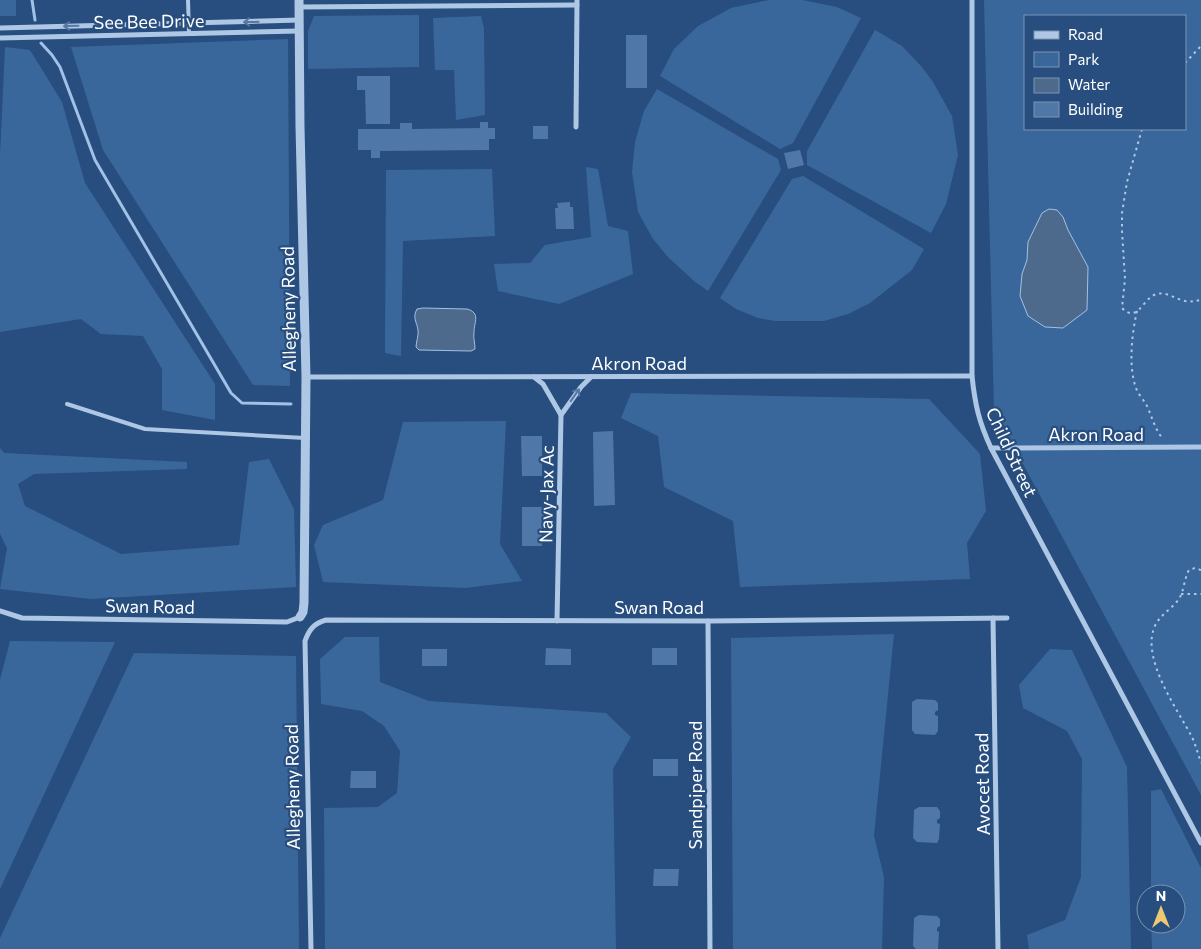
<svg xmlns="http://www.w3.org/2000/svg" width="1201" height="949" viewBox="0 0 1201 949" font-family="Commissioner,sans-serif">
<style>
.green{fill:#3a679b;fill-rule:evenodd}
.water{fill:#4d6a8c;stroke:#a1c2e6}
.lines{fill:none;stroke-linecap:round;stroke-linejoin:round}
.stream{stroke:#a1c2e6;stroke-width:3}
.building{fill:#4f77a7}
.path{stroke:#adc7e5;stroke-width:2;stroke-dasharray:2.5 4;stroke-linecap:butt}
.service{stroke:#adc7e5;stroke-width:4}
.minor{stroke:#adc7e5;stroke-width:5}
.tertiary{stroke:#adc7e5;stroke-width:9}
.oneway{stroke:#5678a2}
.labels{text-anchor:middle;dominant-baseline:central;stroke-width:4.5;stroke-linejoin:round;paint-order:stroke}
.street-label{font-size:18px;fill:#fff;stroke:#274e7e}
</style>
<rect width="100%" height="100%" fill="#274e7e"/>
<!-- green -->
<g class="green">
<rect x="0" y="0" width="16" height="16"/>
<polygon points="769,0 802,0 837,7 861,18 793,143 780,149 660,76 674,49 698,26 731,8"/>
<path d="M 984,0 L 1201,0 L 1201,795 L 994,410 ZM 1025,16 L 1185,16 L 1185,129 L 1025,129 Z"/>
<polygon points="419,15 419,67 308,69 308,31 314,16"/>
<polygon points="481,16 484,28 485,115 456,120 454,70 435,70 433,18"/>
<polygon points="875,30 902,46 921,66 933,82 952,116 958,155 946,204 931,233 807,165 807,151"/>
<polygon points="288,39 290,386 253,385 103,150 71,47"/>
<polygon points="5,47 30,50 62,102 85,183 215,384 215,420 162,410 162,369 143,336 101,334 81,319 0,332 0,156"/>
<polygon points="657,89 778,159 781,170 708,291 694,281 668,257 653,239 638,212 632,172 635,142 644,111"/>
<polygon points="586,167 598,169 608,226 628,231 633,274 559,304 498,291 494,264 530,263 545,245 591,237"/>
<polygon points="492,169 495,236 403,241 401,356 385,353 386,170"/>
<polygon points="803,176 924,249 912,270 870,303 848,314 824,321 775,321 758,318 736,309 720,298 792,179"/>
<polygon points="631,393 929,399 980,454 986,511 967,543 970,579 740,587 733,521 664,487 658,436 621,418"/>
<polygon points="506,421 500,544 522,581 465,588 323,582 314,545 323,525 383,500 403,422"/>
<polygon points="0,448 4,453 187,462 187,469 34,474 18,484 25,506 121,554 239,545 249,462 269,459 294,509 296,587 91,599 0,589 7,548 0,534"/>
<polygon points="894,634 874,836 884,877 882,949 733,949 731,638"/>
<polygon points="345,637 379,637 380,682 429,701 606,713 631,737 613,769 616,949 325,949 324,808 378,807 397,793 400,751 384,726 362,711 321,704 320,659"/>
<polygon points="10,641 115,642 0,889 0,680"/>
<polygon points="1050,649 1072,650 1127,767 1131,949 1029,949 1027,935 1065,920 1081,877 1082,759 1067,731 1023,708 1019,685"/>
<polygon points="134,653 296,656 299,949 0,949 0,938"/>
<polygon points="1161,789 1201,868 1201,949 1152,949 1151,924 1176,924 1176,894 1151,894 1151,791"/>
</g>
<!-- water -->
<g class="water">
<polygon points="1049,209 1057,210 1063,217 1068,230 1088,267 1087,310 1063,328 1045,327 1028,316 1020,296 1022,274 1027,260 1028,242 1042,213"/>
<path d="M 423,308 L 467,309 C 481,313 474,322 474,332 C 473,338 475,342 475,349 L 471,351 L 419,350 L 416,347 C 416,342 419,335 418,330 C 417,322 412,318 417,309 Z"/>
</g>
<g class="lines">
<!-- stream -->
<g class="stream">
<polyline points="32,0 35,20"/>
<polyline points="41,43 52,55 60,67 95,160 231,393 242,403 291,404"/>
</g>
</g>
<!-- building -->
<g class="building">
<rect x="626" y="35" width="21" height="53"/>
<polygon points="357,76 390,76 390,124 366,124 365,90 357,90"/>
<polygon points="480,122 488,122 488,128 495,128 495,139 489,139 489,150 380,151 380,158 371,158 371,150 358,150 358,129 400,129 400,123 412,123 412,129 480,128"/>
<rect x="533" y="126" width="15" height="13"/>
<polygon points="800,150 804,165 788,169 784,153"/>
<polygon points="570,202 570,207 573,207 574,229 556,229 555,208 558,208 557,203"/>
<polygon points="613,431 615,505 594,506 593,432"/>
<polygon points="521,436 542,436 542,476 522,476"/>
<polygon points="522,507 550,507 550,527 542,527 542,546 522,546"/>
<polygon points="546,648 571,649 571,665 545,665"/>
<rect x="652" y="648" width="25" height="17"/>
<rect x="422" y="649" width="25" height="17"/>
<polygon points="917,699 935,700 938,703 938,710 935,712 935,715 938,716 938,731 935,735 915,734 912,730 912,702"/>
<rect x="653" y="759" width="25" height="17"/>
<polygon points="351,771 376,771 376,788 350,788"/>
<polygon points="919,807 937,807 940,811 940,818 937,820 937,823 940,824 939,839 937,843 917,842 913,838 914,810"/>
<polygon points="654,869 679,869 678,886 653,886"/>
<polygon points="919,915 937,916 940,919 940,926 937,928 937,931 939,932 938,949 916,949 913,946 914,918"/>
</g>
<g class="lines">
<!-- path -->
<g class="path">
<polyline points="1185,63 1201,46"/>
<path d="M 1142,129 L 1127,182 L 1122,213 L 1122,231 L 1125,279 L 1122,308 C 1137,323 1142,301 1154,295 C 1165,290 1175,299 1185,301 C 1191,302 1195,301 1201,300"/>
<path d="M 1137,311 C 1132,333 1128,366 1136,388 C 1138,394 1143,399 1146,404 C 1152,416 1154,428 1163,439"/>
<path d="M 1201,570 L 1195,568 L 1189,570 C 1184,579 1184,591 1179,599 C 1171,610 1159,615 1154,628 C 1142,660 1177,709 1192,737 C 1196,746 1198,754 1201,763"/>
<polyline points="1181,594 1201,594"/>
</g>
<!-- service -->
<g class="service">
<polyline points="188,0 189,33"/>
<polyline points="67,404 145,429 305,438"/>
</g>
<!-- minor -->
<g class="minor">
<path d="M 972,0 L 972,376 C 975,405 979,422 991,448 L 1201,843"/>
<polyline points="299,7 577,5"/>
<polyline points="0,28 300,20"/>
<polyline points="0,38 299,31"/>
<polyline points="576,127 577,0"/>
<polyline points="306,377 972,376"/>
<polyline points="534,377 543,384 561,415 557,621"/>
<polyline points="561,415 581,387 591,377"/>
<polyline points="991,448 1201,447"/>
<polyline points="0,611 22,618 287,622 300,617"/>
<polyline points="993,618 998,949"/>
<polyline points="708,621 710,949"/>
<path d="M 311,949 L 305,641 C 309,630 314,623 326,620 L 708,621 L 1007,618"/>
</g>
<!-- tertiary -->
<polyline class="tertiary" points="299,0 300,127 306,377 304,603 303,612 300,617"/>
</g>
<!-- one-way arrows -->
<defs><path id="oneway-shaft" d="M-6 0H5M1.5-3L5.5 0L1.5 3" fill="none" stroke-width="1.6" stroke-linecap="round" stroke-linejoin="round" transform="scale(1.25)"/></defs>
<g class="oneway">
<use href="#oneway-shaft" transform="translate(251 22) rotate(179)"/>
<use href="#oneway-shaft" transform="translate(71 26) rotate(179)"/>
<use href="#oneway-shaft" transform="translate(575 395) rotate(-55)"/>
</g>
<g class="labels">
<!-- street labels -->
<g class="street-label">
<text transform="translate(149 21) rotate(-1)">See Bee Drive</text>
<text transform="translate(288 309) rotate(-91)">Allegheny Road</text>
<text x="639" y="363">Akron Road</text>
<text x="1096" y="434">Akron Road</text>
<text transform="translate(1012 452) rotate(65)">Child Street</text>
<text transform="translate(546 494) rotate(-89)">Navy-Jax Ac</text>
<text transform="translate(150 606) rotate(1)">Swan Road</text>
<text x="659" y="607">Swan Road</text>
<text transform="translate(982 784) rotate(-91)">Avocet Road</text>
<text transform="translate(695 785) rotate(-90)">Sandpiper Road</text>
<text transform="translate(292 787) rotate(-91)">Allegheny Road</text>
</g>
</g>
<!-- legend -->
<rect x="1024" y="15" width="162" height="115" fill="#274e7e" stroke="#7d95b2"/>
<rect x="1034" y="31" width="25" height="8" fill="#adc7e5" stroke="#7d95b2"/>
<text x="1068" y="40" font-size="15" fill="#ffffff">Road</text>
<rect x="1034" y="52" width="25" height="15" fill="#3a679b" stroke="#7d95b2"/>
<text x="1068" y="65" font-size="15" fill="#ffffff">Park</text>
<rect x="1034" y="78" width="25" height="15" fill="#4d6a8c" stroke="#7d95b2"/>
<text x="1068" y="90" font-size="15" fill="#ffffff">Water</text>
<rect x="1034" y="102" width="25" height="15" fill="#4f77a7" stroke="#7d95b2"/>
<text x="1068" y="115" font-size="15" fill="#ffffff">Building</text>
<!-- north arrow -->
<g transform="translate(1161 909)"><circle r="24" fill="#274e7e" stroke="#7d95b2"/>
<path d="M0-4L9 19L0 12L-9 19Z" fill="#eec972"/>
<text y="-8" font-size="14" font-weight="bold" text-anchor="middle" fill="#ffffff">N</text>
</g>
</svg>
